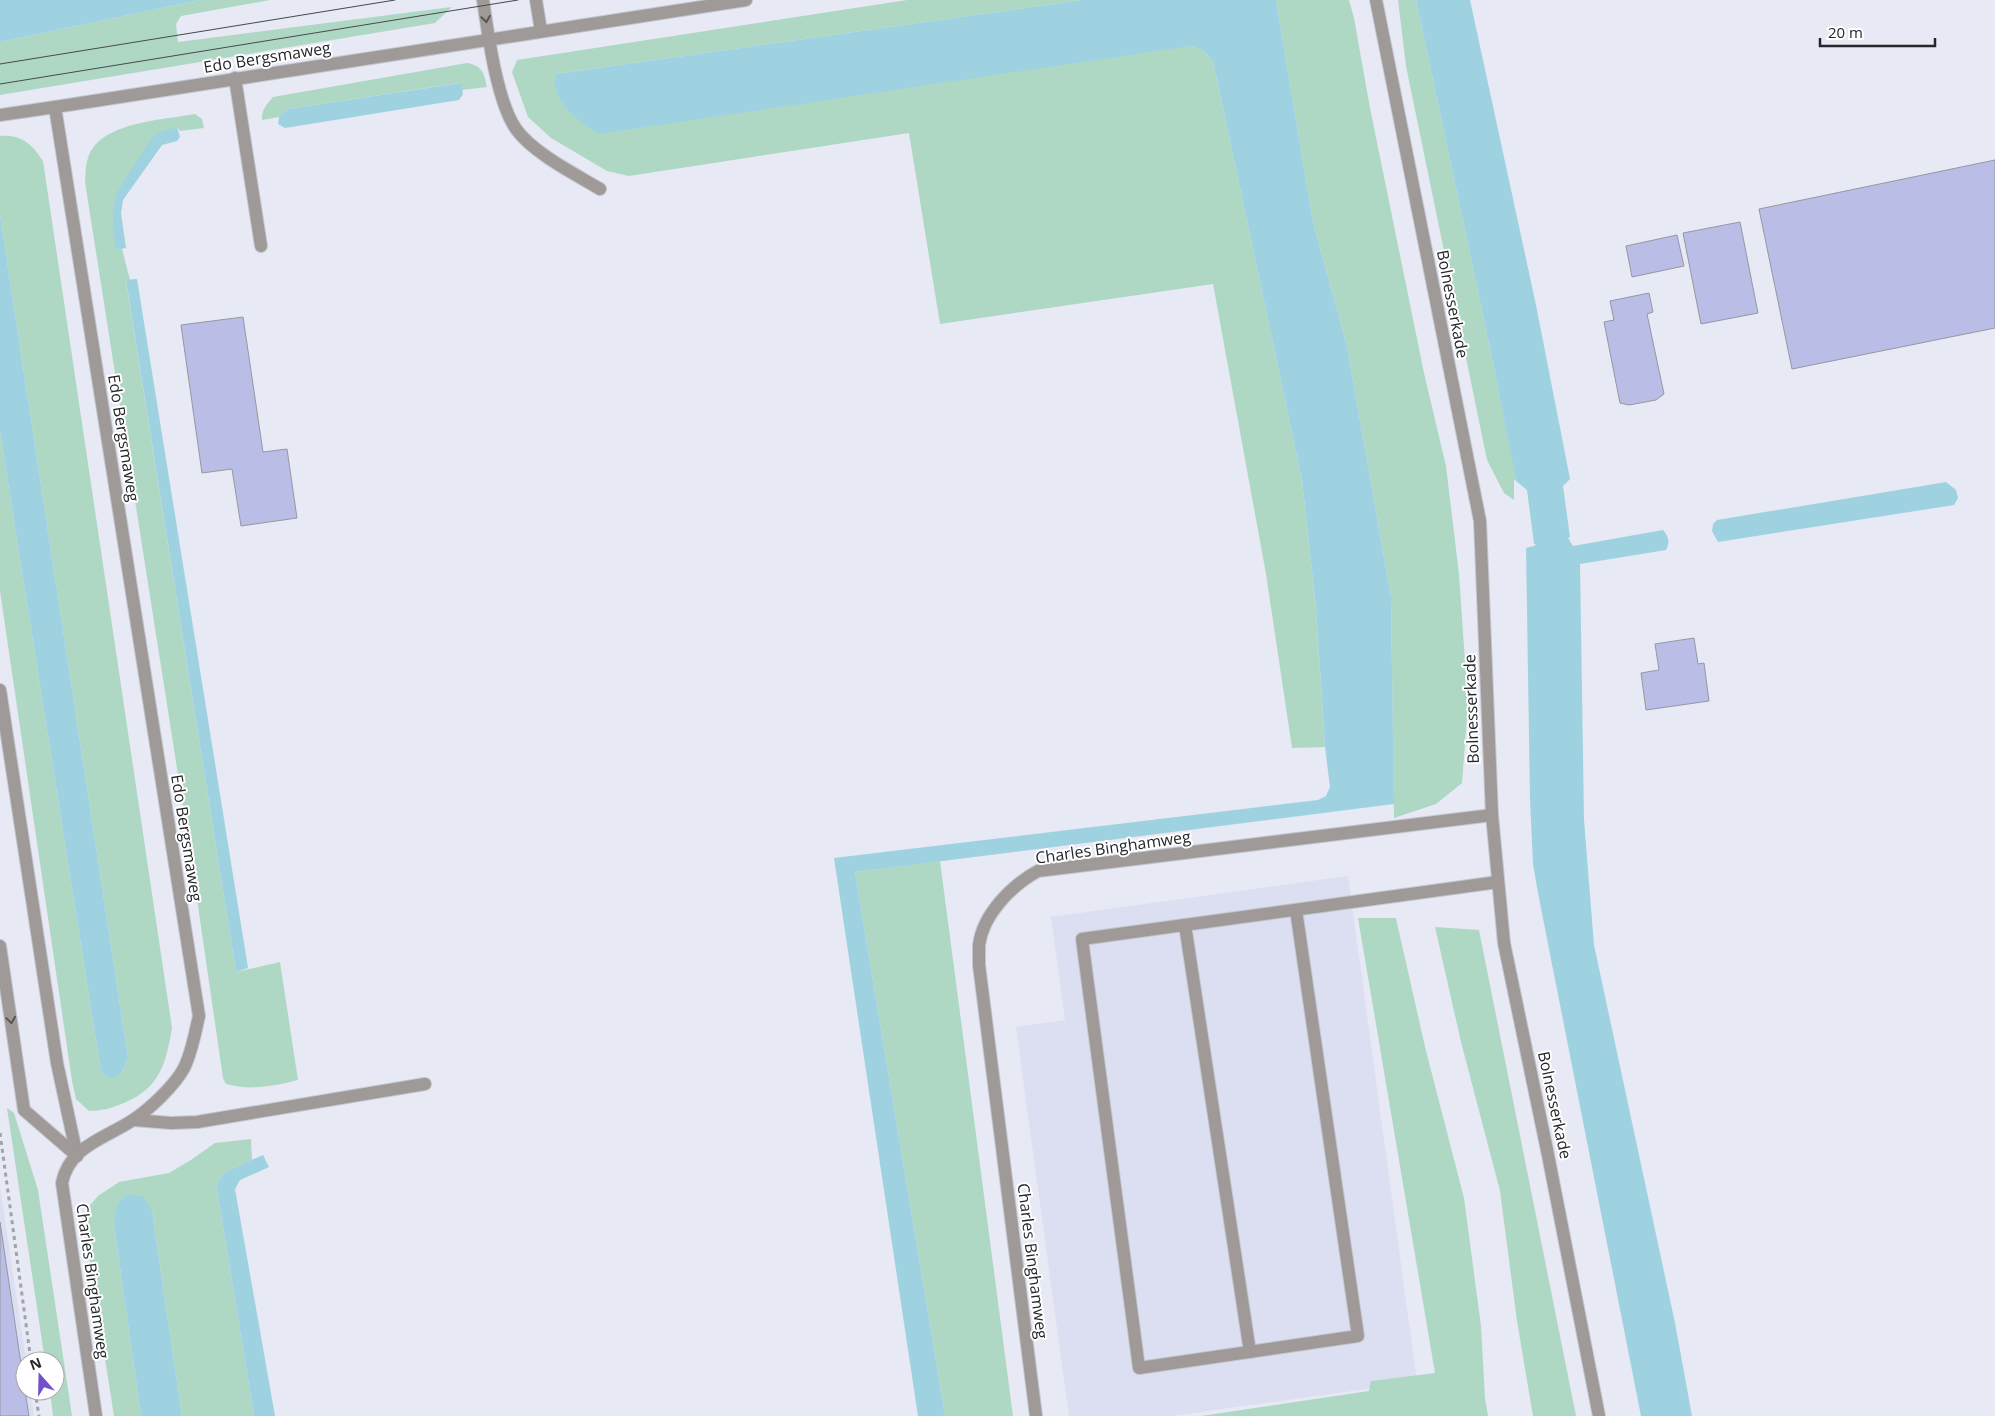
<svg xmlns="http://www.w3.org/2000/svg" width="1995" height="1416" viewBox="0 0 1995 1416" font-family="'Open Sans',sans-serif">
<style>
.built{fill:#dcdef1}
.green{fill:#afd8c4}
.water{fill:#9ed2e0}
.building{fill:#babde6;stroke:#9697a2}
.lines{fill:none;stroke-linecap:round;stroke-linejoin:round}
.minor-casing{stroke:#c4c6d0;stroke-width:14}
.path{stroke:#a1a2ab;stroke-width:3;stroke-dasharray:4 4;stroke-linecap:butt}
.minor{stroke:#9f9997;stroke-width:12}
.tram{stroke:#47494e;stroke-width:1}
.oneway{stroke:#565456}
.labels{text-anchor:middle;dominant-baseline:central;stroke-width:4;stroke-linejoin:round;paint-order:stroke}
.street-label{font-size:16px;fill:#25262a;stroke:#fff}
</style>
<rect width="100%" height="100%" fill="#e7e9f4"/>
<!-- built -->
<g class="built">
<polygon points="1348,876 1417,1382 1172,1416 1069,1416 1016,1027 1065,1020 1051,917"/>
<polygon points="0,1186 26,1361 25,1391 30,1391 34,1416 0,1416"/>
</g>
<!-- green -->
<g class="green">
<polygon points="200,0 270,0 181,16 176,24 178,42 452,7 435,23 0,95 0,42"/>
<polygon points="907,0 1081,0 556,74 1190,46 1202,50 1213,61 1302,480 1316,609 1325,747 1292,748 1266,574 1213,284 940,324 909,133 629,176 607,171 551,138 528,117 512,72 517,60"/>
<polygon points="1276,0 1349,0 1354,18 1370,108 1424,373 1446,466 1459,574 1468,705 1462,783 1436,804 1394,818 1391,597 1347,346 1313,222"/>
<polygon points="1398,0 1416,0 1492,358 1516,479 1514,481 1514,500 1504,493 1487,460 1406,66"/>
<path d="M 467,63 C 482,66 484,72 487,87 L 462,90 L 460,83 L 288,109 L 279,117 L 262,120 C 261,110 267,104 273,97 Z"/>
<path d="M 195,114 L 202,119 L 204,128 L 180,131 L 177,127 L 120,187 L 116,250 L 122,249 L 130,280 L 126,281 L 236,972 L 280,962 L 298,1080 C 275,1086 249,1091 226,1084 L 223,1078 L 190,851 L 85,182 C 86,174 85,166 88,158 C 99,122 163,120 195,114 Z"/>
<path d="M 0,136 C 21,134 33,145 43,161 L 172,1028 C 166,1063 160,1088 124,1103 C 112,1108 102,1111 89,1111 L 76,1099 L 72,1081 L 0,591 L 0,432 L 101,1072 L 122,1072 L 128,1058 L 0,215 Z"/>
<polygon points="940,861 1013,1416 945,1416 855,872"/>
<polygon points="1358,918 1396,918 1397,923 1426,1051 1464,1198 1481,1326 1485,1398 1488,1416 1201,1416 1369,1391 1371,1381 1435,1373"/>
<polygon points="1435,927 1479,930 1576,1416 1533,1416 1517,1321 1500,1191 1461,1042"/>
<polygon points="7,1108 14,1113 38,1190 72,1416 53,1416 50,1391 55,1391 55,1361 45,1361"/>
<polygon points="251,1139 252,1160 227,1171 216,1184 254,1416 182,1416 152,1211 114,1225 141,1416 114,1416 83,1219 86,1210 98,1196 119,1182 169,1173 191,1160 215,1143"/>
</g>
<!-- water -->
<g class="water">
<polygon points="0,0 200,0 0,42"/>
<path d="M 1081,0 L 1276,0 L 1313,222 L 1347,346 L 1391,597 L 1394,804 L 855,872 L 945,1416 L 918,1416 L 834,858 L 1318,800 L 1326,796 L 1330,787 L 1325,747 L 1316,609 L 1302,480 L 1213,61 L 1202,50 L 1190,46 L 599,134 C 579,123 549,100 556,74 Z"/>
<path d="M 1416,0 L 1470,0 L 1536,305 L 1570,479 L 1563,486 L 1570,537 L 1568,538 L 1573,546 L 1663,530 C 1669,537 1670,542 1666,550 L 1580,564 L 1584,820 L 1594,945 L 1675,1323 L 1692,1416 L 1641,1416 L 1538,893 L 1533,864 L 1530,799 L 1526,548 L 1534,546 L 1536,544 L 1534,544 L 1527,490 L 1516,481 L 1492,358 Z"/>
<polygon points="461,83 463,94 459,100 285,128 278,124 279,117 288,109"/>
<path d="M 177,127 L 180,137 L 177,141 L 162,145 L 123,200 L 121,213 L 126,248 L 116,250 C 113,227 110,208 120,187 L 153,137 L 157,133 Z"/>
<polygon points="0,215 128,1058 122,1072 111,1079 101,1072 0,432"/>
<polygon points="137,279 248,968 236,972 126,280"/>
<polygon points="1946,482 1956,490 1958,498 1954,505 1718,542 1712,531 1713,524 1717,520"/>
<polygon points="263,1155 269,1167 240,1180 235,1189 275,1416 254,1416 216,1184 227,1171"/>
<path d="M 130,1194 L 144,1197 L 152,1211 L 182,1416 L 141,1416 L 114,1225 C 115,1210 116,1201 130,1194 Z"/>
</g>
<!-- building -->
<g class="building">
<polygon points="1995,160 1995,328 1792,369 1759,209"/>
<polygon points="1740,222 1758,313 1701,324 1683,233"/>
<polygon points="1677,235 1684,266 1632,277 1626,246"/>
<polygon points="1649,293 1653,312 1647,314 1664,394 1656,400 1629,405 1620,403 1604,322 1614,320 1610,301"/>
<polygon points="243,317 263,452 287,449 297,518 241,526 232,469 202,473 181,325"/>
<polygon points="1694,638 1698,664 1704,663 1709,701 1646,710 1641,673 1659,670 1655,644"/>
<polygon points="0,1222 25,1391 29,1416 0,1416"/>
</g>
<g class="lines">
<!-- minor casing -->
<g class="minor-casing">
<g id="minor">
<path d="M 483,0 C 488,34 497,102 516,129 C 533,153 575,174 600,189"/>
<polyline points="536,0 541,31"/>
<polyline points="1376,0 1480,521 1492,815 1504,943 1548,1155 1599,1416"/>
<polyline points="235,78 261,246"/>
<polyline points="0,115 55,107"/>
<polyline points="0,690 57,1063 77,1156"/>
<polyline points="1296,910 1358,1336 1139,1368 1082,939 1498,882"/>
<polyline points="1185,925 1250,1352"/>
<polyline points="0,946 24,1110 77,1156"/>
<polyline points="134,1120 171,1123 197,1122 425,1084"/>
<path d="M 96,1416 L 62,1183 C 69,1146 106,1138 133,1120 C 150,1109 175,1085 184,1068 C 192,1052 195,1033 199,1016 L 55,107 L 746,0"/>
<path d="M 1036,1416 L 979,965 C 979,958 979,951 979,945 C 983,914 1012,885 1038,871 L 1492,815"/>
</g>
</g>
<!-- path -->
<g class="path">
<polyline points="0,1133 31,1361"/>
<polyline points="35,1391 39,1416"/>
</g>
<!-- minor -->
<use href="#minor" class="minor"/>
<!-- tram -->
<g class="tram">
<polyline points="0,64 395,0"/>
<polyline points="0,84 518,0"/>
</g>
</g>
<!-- one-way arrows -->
<defs><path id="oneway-chevron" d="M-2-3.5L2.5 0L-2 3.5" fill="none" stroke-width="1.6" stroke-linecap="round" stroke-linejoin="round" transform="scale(1.25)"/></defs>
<g class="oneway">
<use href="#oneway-chevron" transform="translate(486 19) rotate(81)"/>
<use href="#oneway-chevron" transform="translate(11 1020) rotate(82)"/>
</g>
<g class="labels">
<!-- street labels -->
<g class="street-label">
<text transform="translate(267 57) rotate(-9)">Edo Bergsmaweg</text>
<text transform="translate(1453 304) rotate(79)">Bolnesserkade</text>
<text transform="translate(124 438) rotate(81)">Edo Bergsmaweg</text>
<text transform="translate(1471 709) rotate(-92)">Bolnesserkade</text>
<text transform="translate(187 838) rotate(81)">Edo Bergsmaweg</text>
<text transform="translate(1113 847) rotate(-8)">Charles Binghamweg</text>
<text transform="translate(1555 1105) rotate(78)">Bolnesserkade</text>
<text transform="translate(1033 1261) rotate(83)">Charles Binghamweg</text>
<text transform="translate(93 1281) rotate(82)">Charles Binghamweg</text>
</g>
</g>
<!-- north arrow -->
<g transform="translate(40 1376) rotate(340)"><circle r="24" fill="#ffffff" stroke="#a8a8aa"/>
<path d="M0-4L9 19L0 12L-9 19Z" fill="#734fc8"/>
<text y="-8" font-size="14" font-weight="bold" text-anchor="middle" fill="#25262a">N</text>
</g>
<!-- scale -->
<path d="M1820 38v8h115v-8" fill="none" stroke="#25262a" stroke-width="2.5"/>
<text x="1828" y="38" font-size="15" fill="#25262a" stroke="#ffffff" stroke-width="4" paint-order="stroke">20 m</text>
</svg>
